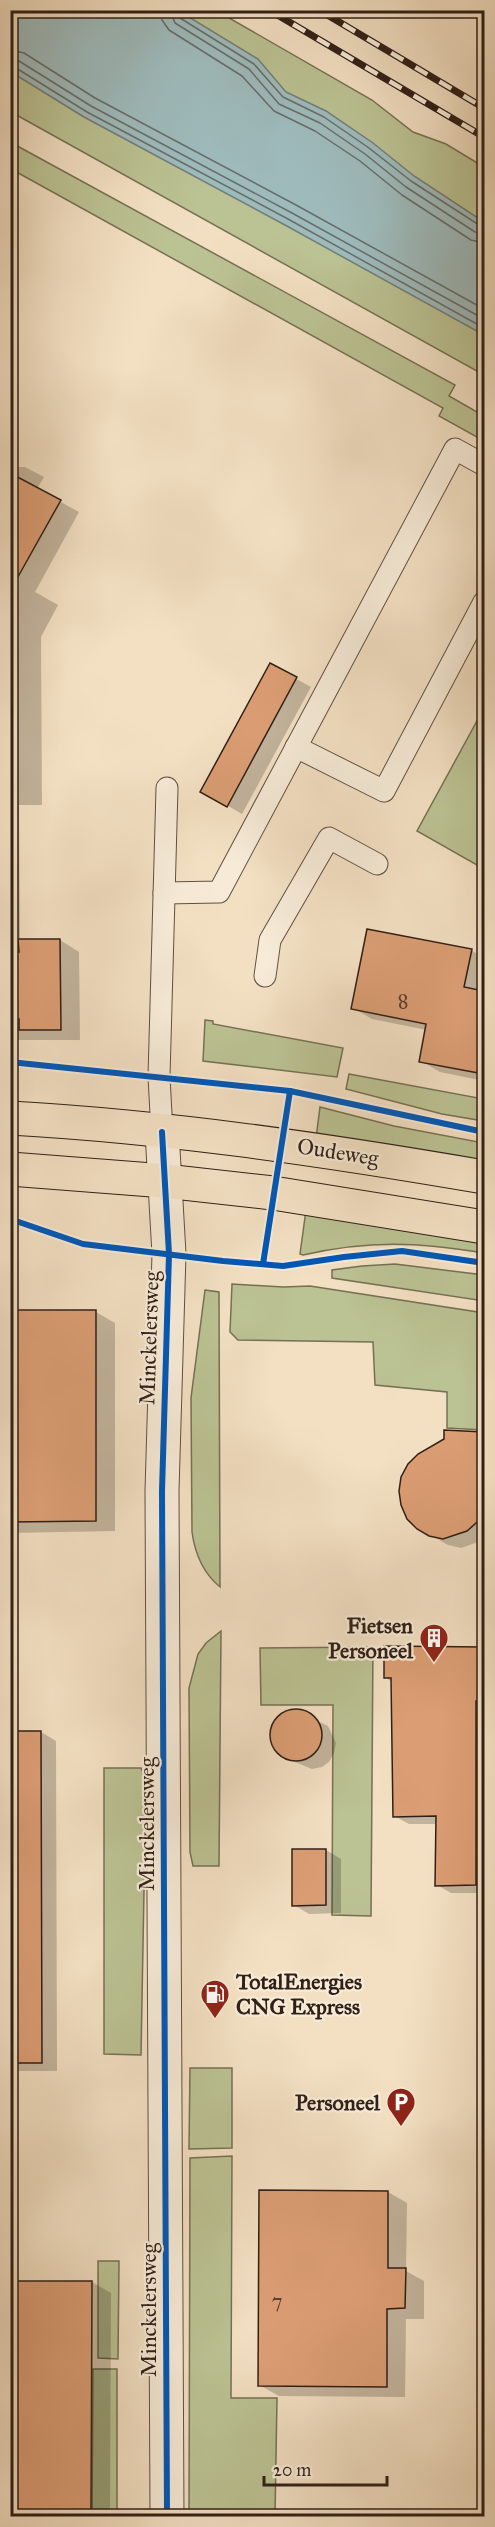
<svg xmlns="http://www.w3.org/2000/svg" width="495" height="2527" viewBox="0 0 495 2527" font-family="'IM FELL Great Primer',serif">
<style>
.green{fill:#bbc293;stroke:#767055;stroke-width:1.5}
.water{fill:#9ebbbc;stroke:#727d7a;stroke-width:1.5}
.shadow{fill:#0003}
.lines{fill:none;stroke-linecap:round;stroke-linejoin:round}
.shore{stroke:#676d6a;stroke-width:1.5}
.building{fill:#db9d74;stroke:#301f17;stroke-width:1.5}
.lane-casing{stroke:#614f42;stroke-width:23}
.street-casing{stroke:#614f42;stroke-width:35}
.primary-casing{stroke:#301f17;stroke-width:35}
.lane{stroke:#f7ebd8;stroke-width:21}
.street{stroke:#f7ebd8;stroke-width:33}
.primary{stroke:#f3e0c3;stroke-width:33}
.rail-casing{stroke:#301f17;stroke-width:7}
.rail{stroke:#f7ebd8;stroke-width:4.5;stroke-dasharray:14;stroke-linecap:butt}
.cycleway-casing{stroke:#f7ebd8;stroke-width:10}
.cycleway{stroke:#0057b8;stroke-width:6}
.labels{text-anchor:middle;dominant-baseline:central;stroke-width:4.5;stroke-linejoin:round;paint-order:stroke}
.number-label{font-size:20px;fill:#5b3e2e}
.street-label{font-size:22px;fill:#301f17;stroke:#f7ebd8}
.poi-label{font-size:22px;font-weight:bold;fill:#301f17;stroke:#f7ebd8;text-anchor:end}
</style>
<rect width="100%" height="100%" fill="#f3e0c3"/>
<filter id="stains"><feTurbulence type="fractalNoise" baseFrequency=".00333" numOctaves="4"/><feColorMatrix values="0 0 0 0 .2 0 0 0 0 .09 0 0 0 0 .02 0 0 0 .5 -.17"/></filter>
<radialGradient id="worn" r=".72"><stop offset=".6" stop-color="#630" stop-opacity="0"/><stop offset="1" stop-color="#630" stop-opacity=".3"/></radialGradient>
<!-- green -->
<g class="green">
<polygon points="11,11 217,11 372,100 413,132 446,144 484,167 484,375 11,112"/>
<polygon points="10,142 455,385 449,396 484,416 484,441 439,416 443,408 11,169"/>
<polygon points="484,708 484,869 417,831"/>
<polygon points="205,1020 213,1021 213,1024 343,1048 337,1077 203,1061"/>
<polygon points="349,1074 484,1099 484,1121 442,1114 346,1089"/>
<polygon points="320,1107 394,1126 484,1143 484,1164 316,1138"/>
<path d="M 306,1210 L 484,1236 L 484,1253 C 418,1242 369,1240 303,1255 L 300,1254 Z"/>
<polygon points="395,1264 484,1275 484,1301 332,1278 332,1270 362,1266"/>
<polygon points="232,1284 283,1287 310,1286 484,1313 484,1430 447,1428 447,1392 375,1385 373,1342 238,1340 230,1332"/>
<path d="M 205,1290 L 219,1292 L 220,1587 C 203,1573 195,1554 192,1532 L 191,1398 Z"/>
<polygon points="221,1631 219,1866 193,1866 190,1852 189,1688 198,1654 206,1643"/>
<polygon points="373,1647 371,1916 332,1915 333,1705 261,1705 260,1648"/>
<polygon points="104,1768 141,1768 146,1781 141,2055 104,2054"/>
<polygon points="190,2068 232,2068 232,2148 189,2149"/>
<polygon points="232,2156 231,2398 277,2398 275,2516 189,2516 190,2158"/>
<polygon points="98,2261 119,2261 118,2359 98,2358"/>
<polygon points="93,2369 117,2369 117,2516 92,2516"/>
</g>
<!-- water -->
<polygon class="water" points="10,11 179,11 258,59 286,92 326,111 373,143 414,176 484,222 484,335 285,225 84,117 11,72"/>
<!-- shadow -->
<g class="shadow">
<polygon points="10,467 25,467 44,477 37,489 79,512 35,592 58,605 41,637 42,805 19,805 20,940 60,940 79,952 80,1040 10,1040"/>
<polygon points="271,665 311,687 242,814 202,791"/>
<polygon points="471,950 484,958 484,1081 440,1072 421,1061 427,1030 372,1019 353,1008"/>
<polygon points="10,1312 96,1312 115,1323 115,1531 10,1533"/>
<polygon points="446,1432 484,1434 484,1540 461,1548 448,1545 418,1528 446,1440"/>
<polygon points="386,1648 484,1648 484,1893 451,1893 437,1885 438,1824 409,1824 394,1816 392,1682 385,1677"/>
<polygon points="297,1711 328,1726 336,1743 334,1753 329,1762 322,1767 312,1769 295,1762 279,1753 273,1745 271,1736 278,1718 285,1713"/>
<polygon points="10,1732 41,1732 56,1741 57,2071 10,2071"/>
<polygon points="326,1850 341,1859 341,1913 309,1914 294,1905"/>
<polygon points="388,2192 407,2203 406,2271 424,2281 424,2319 406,2319 405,2397 279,2396 259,2385"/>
<polygon points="92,2282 111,2293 110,2516 10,2516"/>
<polygon points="282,2512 484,2514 484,2516 282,2516"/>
</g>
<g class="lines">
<!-- shore -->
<g class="shore">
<polyline points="161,10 162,20 169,30 242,76 274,111 315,131 360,161 402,195 471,240 484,243"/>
<polyline points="170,10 175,23 249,69 279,104 320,123 365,154 406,187 475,232 484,234"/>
<polyline points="178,10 180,18 254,64 283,97 324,117 369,148 411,181 479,225 484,226"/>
<polyline points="10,50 24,53 95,98 296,205 484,309"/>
<polyline points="10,59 19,61 91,106 292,213 484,319"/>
<polyline points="10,67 16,68 87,112 288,219 484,328"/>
</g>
</g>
<!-- building -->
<g class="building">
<polygon points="10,473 61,500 10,591"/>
<polygon points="270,663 297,677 227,807 200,792"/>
<polygon points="367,929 472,949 464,987 484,991 484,1074 419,1062 426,1024 351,1009"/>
<polygon points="18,939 60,939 61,1030 19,1030 19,1019 10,1019 10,952 19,952"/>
<polygon points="10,1310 96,1310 96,1521 10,1522"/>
<polygon points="444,1430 484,1432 484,1516 467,1531 443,1539 429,1536 417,1529 407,1519 401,1505 399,1491 401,1477 408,1464 418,1454 444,1439"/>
<polygon points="384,1646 484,1647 484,1701 476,1701 476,1885 435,1886 436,1816 393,1817 391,1678 384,1678"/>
<circle cx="296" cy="1735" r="26"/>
<polygon points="10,1731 41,1731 42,2063 10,2063"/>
<polygon points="292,1849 326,1849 326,1905 292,1906"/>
<polygon points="259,2190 388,2191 388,2268 406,2268 405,2308 387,2309 387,2387 258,2386"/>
<polygon points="10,2281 92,2281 91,2517 10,2517"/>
</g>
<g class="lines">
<!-- lane casing -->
<g class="lane-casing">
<g id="lane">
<polyline points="296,747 384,791 484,602"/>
<polyline points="164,893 219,892 455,449 484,465"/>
<polyline points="265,976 270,940 329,838 377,864"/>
<polyline points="162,1132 159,1077 167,788"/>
</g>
</g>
<!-- street casing -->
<g class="street-casing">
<polyline id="street" points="162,1132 169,1254 162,1491 167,2516"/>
</g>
<!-- primary casing -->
<g class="primary-casing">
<g id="primary">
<path d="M 10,1118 C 170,1127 327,1150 484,1177"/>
<polyline points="10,1169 165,1181 273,1193 484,1227"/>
</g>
</g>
<!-- lane -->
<use href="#lane" class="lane"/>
<!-- street -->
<use href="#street" class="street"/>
<!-- primary -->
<use href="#primary" class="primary"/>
<!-- rail casing -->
<g class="rail-casing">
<g id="rail">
<polyline points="269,10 484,137"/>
<polyline points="319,10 484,108"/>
</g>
</g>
<!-- rail -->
<use href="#rail" class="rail"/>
<!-- cycleway casing -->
<g class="cycleway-casing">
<g id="cycleway">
<polyline points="10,1062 290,1091 484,1132"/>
<polyline points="162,1132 169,1254 162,1491 167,2516"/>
<polyline points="10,1219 83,1244 223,1261 283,1266 344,1257 402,1251 484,1263"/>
<polyline points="263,1264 290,1091"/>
</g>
</g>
<!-- cycleway -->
<use href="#cycleway" class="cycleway"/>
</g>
<!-- icons -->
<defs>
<g id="building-pin" transform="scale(1.5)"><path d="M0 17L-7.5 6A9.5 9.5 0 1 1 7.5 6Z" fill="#8f2418" stroke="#f7ebd8"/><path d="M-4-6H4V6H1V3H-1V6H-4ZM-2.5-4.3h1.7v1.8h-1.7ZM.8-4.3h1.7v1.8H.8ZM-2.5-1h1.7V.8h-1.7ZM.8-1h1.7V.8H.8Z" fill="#fff"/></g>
<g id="fuel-pin" transform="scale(1.5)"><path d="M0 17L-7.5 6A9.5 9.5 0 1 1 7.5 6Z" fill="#8f2418" stroke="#f7ebd8"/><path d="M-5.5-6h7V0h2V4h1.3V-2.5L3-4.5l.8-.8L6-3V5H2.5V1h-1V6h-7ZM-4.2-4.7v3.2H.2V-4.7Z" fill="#fff"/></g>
<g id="parking-pin" transform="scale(1.5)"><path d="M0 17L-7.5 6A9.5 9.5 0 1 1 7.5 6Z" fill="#8f2418" stroke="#f7ebd8"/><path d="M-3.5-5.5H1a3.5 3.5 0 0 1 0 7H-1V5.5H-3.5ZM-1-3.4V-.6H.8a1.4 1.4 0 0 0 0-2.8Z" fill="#fff"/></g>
</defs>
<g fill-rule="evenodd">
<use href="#building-pin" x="434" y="1638"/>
<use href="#fuel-pin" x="215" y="1994"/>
<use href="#parking-pin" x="401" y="2102"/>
</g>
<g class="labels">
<!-- number labels -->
<g class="number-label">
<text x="403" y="1001">8</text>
<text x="277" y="2301">7</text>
</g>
<!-- street labels -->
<g class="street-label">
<text transform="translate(338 1152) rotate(9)">Oudeweg</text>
<text transform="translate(149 1338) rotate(-88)">Minckelersweg</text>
<text transform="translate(146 1824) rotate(-90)">Minckelersweg</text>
<text transform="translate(148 2310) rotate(-90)">Minckelersweg</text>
</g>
<!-- poi labels -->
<g class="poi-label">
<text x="413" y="1625">Fietsen<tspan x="413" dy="25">Personeel</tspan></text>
<text x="236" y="1981" text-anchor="start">TotalEnergies<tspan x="236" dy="25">CNG Express</tspan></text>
<text x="380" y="2102">Personeel</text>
</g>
</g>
<!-- margin -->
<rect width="495" height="2527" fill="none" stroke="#f3e0c3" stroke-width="36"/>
<rect x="12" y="12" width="471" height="2503" fill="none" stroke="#301f17" stroke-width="3"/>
<rect x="18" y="18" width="459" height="2491" fill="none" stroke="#301f17" stroke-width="1.5"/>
<!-- scale -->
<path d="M264 2476v9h123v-9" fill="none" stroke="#301f17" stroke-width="3"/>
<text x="273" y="2476" font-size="18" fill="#301f17" stroke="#f7ebd8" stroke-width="4.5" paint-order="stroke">20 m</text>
<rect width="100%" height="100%" filter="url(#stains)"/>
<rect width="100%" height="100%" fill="url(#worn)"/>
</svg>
